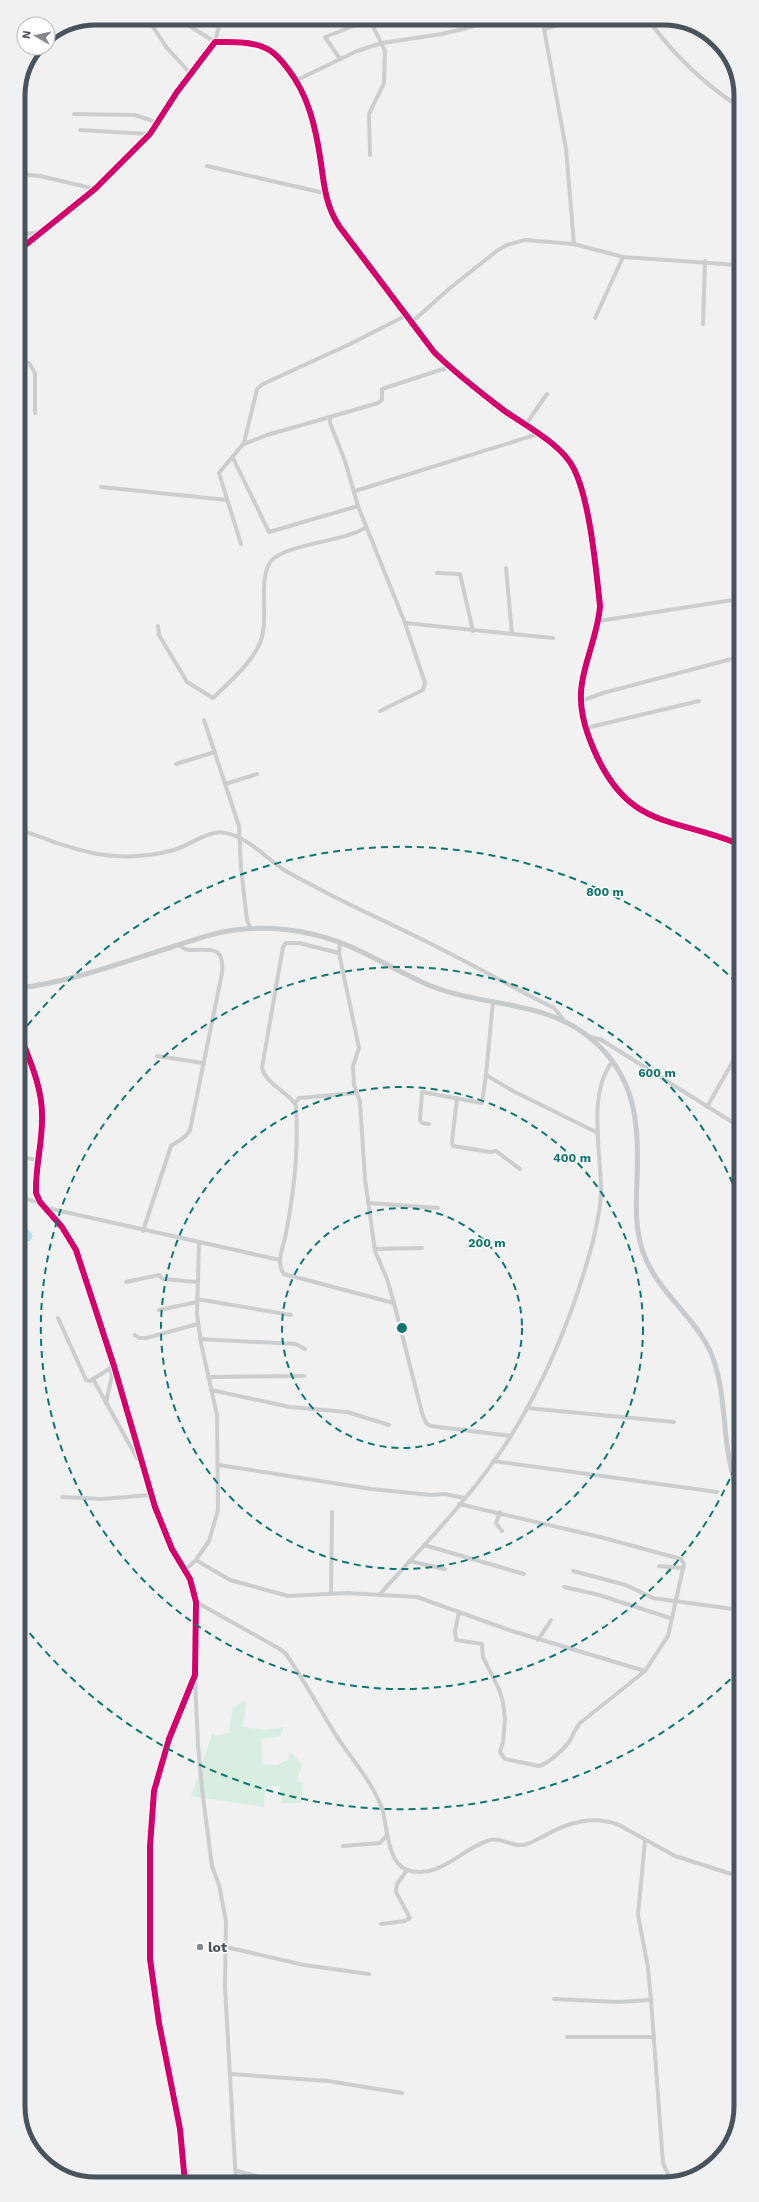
<svg xmlns="http://www.w3.org/2000/svg" width="759" height="2202" viewBox="0 0 759 2202" font-family="'Work Sans',sans-serif">
<style>
.green{fill:#d7eee0}
.water{fill:#afdde9}
.lines{fill:none;stroke-linecap:round;stroke-linejoin:round}
.minor{stroke:#cbcdcf;stroke-width:4}
.major{stroke:#c7cbcd;stroke-width:5}
.cycleway-casing{stroke:#fff;stroke-width:8}
.cycleway{stroke:#d6006c;stroke-width:6}
.ring{fill:none;stroke:#0f766e;stroke-width:2;stroke-dasharray:7 5}
.poi-dot{fill:#848a90;stroke:#fff;stroke-width:1.5}
.labels{text-anchor:middle;dominant-baseline:central;stroke-width:3;stroke-linejoin:round;paint-order:stroke}
.poi-label{font-size:14px;font-weight:bold;fill:#49535c;stroke:#fff;text-anchor:start}
.rim{fill:none;stroke:#49535c;stroke-width:5}
.centre{fill:#0f766e;stroke:#fff;stroke-width:2}
.ring-label{font-size:12px;text-anchor:middle;font-weight:bold;fill:#0f766e;stroke:#fff;stroke-width:3;stroke-linejoin:round;paint-order:stroke}
</style>
<rect width="100%" height="100%" fill="#f1f1f1"/>
<!-- green -->
<polygon class="green" points="246,1700 243,1727 266,1730 284,1727 280,1736 261,1739 263,1764 277,1765 288,1760 290,1752 302,1764 297,1781 303,1783 302,1803 282,1803 279,1786 265,1787 264,1807 191,1796 212,1734 216,1736 229,1733 232,1709"/>
<!-- water -->
<polygon class="water" points="20,1218 33,1236 30,1241 20,1242"/>
<g class="lines">
<!-- minor -->
<g class="minor">
<polyline points="147,18 167,48 190,73"/>
<polyline points="177,18 215,42 221,18"/>
<polyline points="369,18 385,51 384,83 369,114 370,155"/>
<polyline points="460,18 465,29"/>
<polyline points="542,18 566,149 574,244"/>
<path d="M 647,18 C 672,53 703,83 738,106"/>
<polyline points="544,29 585,18"/>
<polyline points="340,59 325,37 375,18"/>
<polyline points="297,80 357,51 382,43 442,34 507,18"/>
<polyline points="74,114 135,115 156,122"/>
<polyline points="80,130 150,134"/>
<polyline points="207,166 324,193"/>
<polyline points="18,174 40,176 95,189"/>
<polyline points="18,235 42,232"/>
<path d="M 18,251 L 95,189 L 150,134 L 177,92 L 215,42 C 230,42 248,41 263,47 C 274,51 281,60 288,69 C 309,96 316,129 321,163 C 324,186 326,206 339,226 L 434,352 C 455,373 479,391 502,409 C 524,425 562,444 574,469 C 590,501 596,569 600,606 C 598,633 586,657 582,683 C 578,707 585,729 594,750 C 628,829 672,817 739,844"/>
<polyline points="595,318 623,257"/>
<polyline points="412,322 450,288 498,250 507,245 525,240 574,244 623,257 739,265"/>
<polyline points="703,324 705,261"/>
<polyline points="18,363 29,363 35,373 35,413"/>
<polyline points="526,424 547,394"/>
<polyline points="244,444 267,435 330,417"/>
<polyline points="233,458 269,532 358,506"/>
<polyline points="101,487 227,500"/>
<polyline points="355,491 538,434"/>
<polyline points="241,544 219,473 244,443 257,389 263,384 350,344 405,316"/>
<polyline points="506,568 512,634"/>
<polyline points="437,573 460,574 473,631"/>
<polyline points="599,621 739,599"/>
<polyline points="405,623 553,638"/>
<path d="M 158,626 L 159,635 L 187,682 L 213,698 C 229,682 249,666 259,645 C 271,622 256,577 272,560 C 286,544 348,541 366,527"/>
<polyline points="581,701 603,693 739,657"/>
<polyline points="380,711 423,690 425,683 405,623 358,506 345,461 330,423 330,417 378,403 382,400 382,389 449,367"/>
<polyline points="204,720 239,826 241,868 247,920 251,929"/>
<polyline points="586,728 699,701"/>
<polyline points="176,764 215,752"/>
<polyline points="225,784 257,774"/>
<path d="M 19,829 C 75,850 113,866 174,850 C 191,845 207,830 225,833 C 246,836 264,856 281,868 C 290,874 300,879 310,884 C 344,903 379,918 413,935 C 457,956 499,980 542,1002 L 554,1008 L 563,1019"/>
<polyline points="340,942 339,953 358,1043 359,1048 353,1066 354,1085 360,1102 365,1179 375,1251 387,1279 394,1303 422,1413 426,1423 431,1426 511,1436"/>
<path d="M 339,953 L 299,943 L 286,943 L 283,947 L 262,1068 C 266,1085 292,1094 296,1106 C 299,1152 294,1194 285,1238 C 282,1250 276,1264 284,1274 L 394,1303"/>
<polyline points="493,1001 486,1075 513,1091 598,1133"/>
<path d="M 19,1032 C 29,1059 42,1086 42,1115 C 43,1141 35,1167 36,1193 L 40,1202 L 62,1227 L 76,1250 L 114,1366 L 155,1507 L 172,1549 L 190,1579 L 196,1602 L 195,1675 L 169,1739 L 154,1791 L 150,1846 L 150,1959 L 159,2023 L 180,2129 L 185,2183"/>
<polyline points="590,1037 600,1039 608,1044 740,1127"/>
<polyline points="157,1056 204,1063"/>
<polyline points="457,1098 452,1141 453,1146 490,1152 496,1151 520,1169"/>
<polyline points="295,1103 299,1098 357,1093"/>
<polyline points="707,1107 740,1049"/>
<polyline points="429,1124 422,1123 420,1120 422,1092 482,1103 486,1075"/>
<polyline points="19,1157 39,1160"/>
<polyline points="20,1198 40,1202"/>
<polyline points="368,1203 438,1208"/>
<polyline points="47,1208 280,1260"/>
<path d="M 143,1231 L 171,1146 C 178,1140 185,1140 190,1130 L 222,973 C 226,933 192,960 179,945"/>
<polyline points="375,1249 422,1248"/>
<polyline points="126,1282 159,1275 163,1279 197,1282"/>
<polyline points="197,1299 291,1315"/>
<polyline points="159,1310 197,1302"/>
<polyline points="58,1318 86,1380 90,1381 114,1366"/>
<polyline points="135,1335 139,1338 146,1338 198,1324"/>
<polyline points="200,1339 296,1344 305,1349"/>
<polyline points="208,1377 304,1376"/>
<polyline points="93,1379 137,1458 141,1457"/>
<polyline points="211,1390 290,1407 347,1412 389,1425"/>
<polyline points="106,1403 112,1375 110,1368"/>
<polyline points="527,1408 674,1422"/>
<polyline points="493,1461 717,1492"/>
<polyline points="219,1465 371,1489 431,1495 445,1494 464,1498"/>
<polyline points="62,1497 102,1499 151,1495"/>
<polyline points="500,1512 496,1523 502,1531"/>
<polyline points="424,1545 524,1574"/>
<polyline points="196,1560 230,1580 288,1596 347,1593 417,1597 512,1631 645,1671"/>
<polyline points="409,1561 445,1569"/>
<polyline points="659,1566 683,1568"/>
<polyline points="185,1570 196,1560 209,1541 218,1510 217,1415 201,1343 197,1314 199,1243"/>
<polyline points="573,1571 626,1585 653,1598 740,1610"/>
<polyline points="564,1587 599,1595 670,1618"/>
<polyline points="331,1594 332,1512"/>
<path d="M 380,1594 C 425,1544 475,1493 511,1436 C 548,1376 575,1309 593,1241 C 597,1224 601,1208 601,1190 C 601,1152 587,1092 613,1061"/>
<path d="M 196,1602 L 280,1649 L 286,1654 C 304,1680 320,1710 337,1737 C 352,1759 372,1782 382,1808 C 387,1824 387,1863 407,1870 C 439,1880 460,1850 487,1841 C 499,1836 510,1846 522,1845 C 530,1844 537,1839 544,1836 C 569,1822 592,1815 619,1825 L 675,1856 L 741,1877"/>
<path d="M 459,1612 L 455,1631 L 456,1640 L 482,1644 L 483,1657 L 499,1689 L 503,1702 L 505,1719 L 503,1742 L 500,1752 L 505,1759 L 539,1766 C 549,1763 563,1750 569,1742 C 573,1735 575,1729 580,1723 L 645,1671 L 668,1636 L 684,1564 L 681,1559 L 600,1537 L 459,1504"/>
<polyline points="538,1640 551,1620"/>
<polyline points="195,1679 198,1745 202,1789 212,1866 219,1885 226,1921 225,1987 236,2183"/>
<polyline points="645,1841 638,1915 648,1968 651,2000 663,2163 668,2174 681,2181"/>
<polyline points="343,1846 380,1843 386,1836"/>
<polyline points="381,1924 405,1921 410,1918 396,1892 397,1884 407,1870"/>
<polyline points="226,1947 304,1965 369,1974"/>
<polyline points="554,1999 618,2002 651,2000"/>
<polyline points="567,2037 654,2037"/>
<polyline points="231,2074 328,2081 402,2093"/>
<polyline points="237,2171 285,2183"/>
</g>
<!-- major -->
<path class="major" d="M 19,988 C 70,982 120,963 169,948 C 194,940 217,931 244,929 C 285,926 325,934 362,952 C 385,963 407,976 431,986 C 484,1007 542,1000 588,1036 C 637,1075 639,1124 637,1181 C 636,1205 635,1229 643,1252 C 657,1292 694,1315 711,1353 C 723,1382 723,1414 727,1445 C 729,1463 734,1481 740,1498"/>
<!-- cycleway casing -->
<g class="cycleway-casing">
<g id="cycleway">
<path d="M 18,251 L 95,189 L 150,134 L 177,92 L 215,42 C 230,42 248,41 263,47 C 274,51 281,60 288,69 C 309,96 316,129 321,163 C 324,186 326,206 339,226 L 434,352 C 455,373 479,391 502,409 C 524,425 562,444 574,469 C 590,501 596,569 600,606 C 598,633 586,657 582,683 C 578,707 585,729 594,750 C 628,829 672,817 739,844"/>
<path d="M 19,1032 C 29,1059 42,1086 42,1115 C 43,1141 35,1167 36,1193 L 40,1202 L 62,1227 L 76,1250 L 114,1366 L 155,1507 L 172,1549 L 190,1579 L 196,1602 L 195,1675 L 169,1739 L 154,1791 L 150,1846 L 150,1959 L 159,2023 L 180,2129 L 185,2183"/>
</g>
</g>
<!-- cycleway -->
<use href="#cycleway" class="cycleway"/>
</g>
<!-- distance rings -->
<g class="ring">
<circle cx="402" cy="1328" r="120"/>
<circle cx="402" cy="1328" r="241"/>
<path d="M739 1457A361 361 0 1 1 739 1199"/>
<path d="M739 1671A481 481 0 0 1 20 1621M20 1035A481 481 0 0 1 739 985"/>
</g>
<!-- markers -->
<circle class="poi-dot" cx="200" cy="1947" r="4"/>
<g class="labels">
<!-- poi labels -->
<g class="poi-label">
<text x="208" y="1947">lot</text>
</g>
</g>
<!-- crop -->
<path d="M0 0H759V2202H0ZM96 25H663A71 71 0 0 1 734 96V2106A71 71 0 0 1 663 2177H96A71 71 0 0 1 25 2106V96A71 71 0 0 1 96 25Z" fill="#f0f1f2" fill-rule="evenodd"/>
<path class="rim" d="M96 25H663A71 71 0 0 1 734 96V2106A71 71 0 0 1 663 2177H96A71 71 0 0 1 25 2106V96A71 71 0 0 1 96 25Z"/>
<circle cx="402" cy="1328" r="6" class="centre"/>
<g class="ring-label">
<text x="605" y="896">800 m</text>
<text x="657" y="1077">600 m</text>
<text x="572" y="1162">400 m</text>
<text x="487" y="1247">200 m</text>
</g>
<!-- north arrow -->
<g transform="translate(36 36) rotate(278)"><circle r="19" fill="#ffffff" stroke="#b6babe"/>
<path d="M0-3L7 15L0 10L-7 15Z" fill="#848a90"/>
<text y="-6" font-size="11" font-weight="bold" text-anchor="middle" fill="#49535c">N</text>
</g>
</svg>
